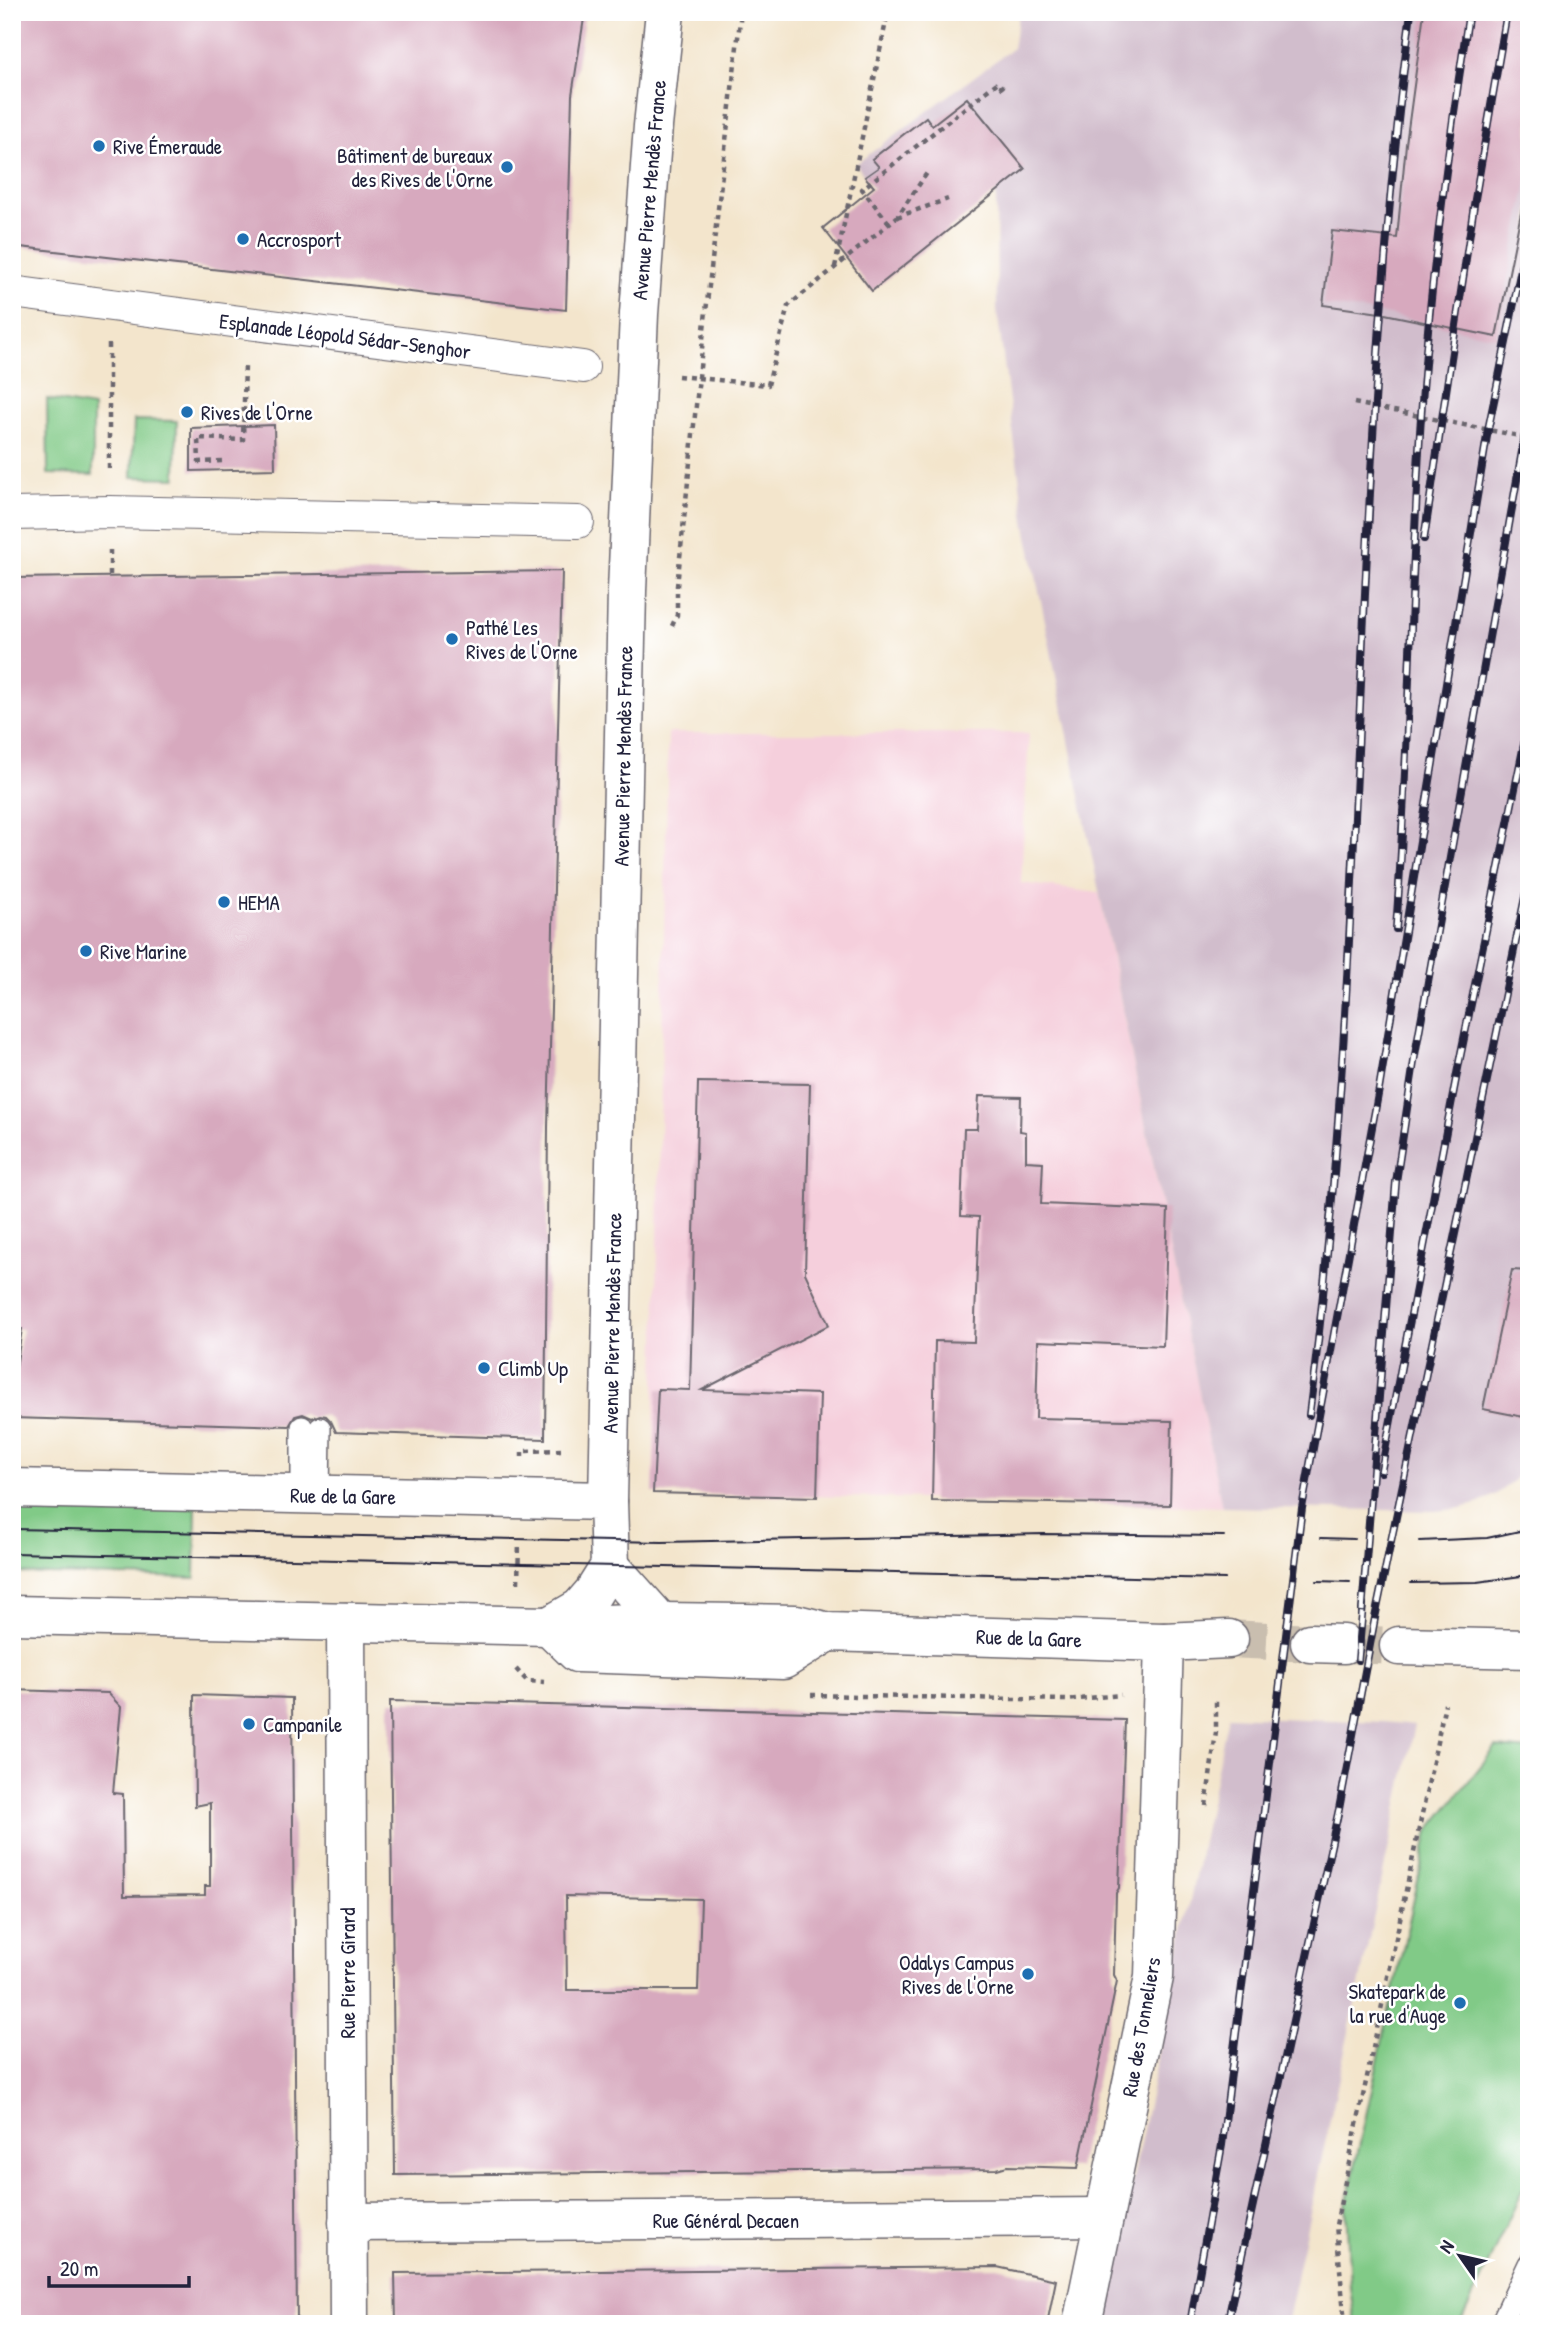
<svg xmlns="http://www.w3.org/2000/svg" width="1541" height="2336" viewBox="0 0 1541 2336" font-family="'Patrick Hand',sans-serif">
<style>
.built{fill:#f5cfdc}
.industrial{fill:#d1bdcc}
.green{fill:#81ca87;stroke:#527661;stroke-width:2}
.building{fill:#d7a9be;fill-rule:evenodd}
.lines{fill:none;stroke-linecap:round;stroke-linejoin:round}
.secondary-tunnel{stroke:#c9beaf;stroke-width:38;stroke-dasharray:38 19;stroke-linecap:butt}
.service-casing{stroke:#6b666e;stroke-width:24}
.pedestrian-casing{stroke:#6b666e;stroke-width:34}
.minor-casing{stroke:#6b666e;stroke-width:41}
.tertiary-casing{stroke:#6b666e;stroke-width:41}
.secondary-casing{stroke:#6b666e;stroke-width:41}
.path{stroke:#6b666e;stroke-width:4.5;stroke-dasharray:5 5;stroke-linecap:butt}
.service{stroke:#fff;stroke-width:21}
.pedestrian{stroke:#fff;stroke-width:32}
.minor{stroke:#fff;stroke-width:38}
.tertiary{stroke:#fff;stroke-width:38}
.secondary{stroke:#fff;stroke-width:38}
.tram{stroke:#22223b;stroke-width:2}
.rail-casing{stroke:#22223b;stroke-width:8}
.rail{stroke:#fff;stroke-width:5;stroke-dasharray:16;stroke-linecap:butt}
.poi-dot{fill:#1f6fb2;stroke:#fff;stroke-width:2.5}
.labels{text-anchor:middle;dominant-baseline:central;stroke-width:5;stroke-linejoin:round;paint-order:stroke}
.poi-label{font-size:21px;fill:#22223b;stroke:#fff;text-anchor:start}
.street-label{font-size:21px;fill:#22223b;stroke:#fff}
</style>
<rect width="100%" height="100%" fill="#fff"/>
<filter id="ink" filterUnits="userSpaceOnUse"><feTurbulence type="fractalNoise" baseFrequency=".0143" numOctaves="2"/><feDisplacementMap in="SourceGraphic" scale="14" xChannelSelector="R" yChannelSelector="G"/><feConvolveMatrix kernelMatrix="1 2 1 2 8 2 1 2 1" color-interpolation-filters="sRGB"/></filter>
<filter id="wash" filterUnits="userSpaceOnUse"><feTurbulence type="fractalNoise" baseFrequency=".00686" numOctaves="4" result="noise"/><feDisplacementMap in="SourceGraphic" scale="28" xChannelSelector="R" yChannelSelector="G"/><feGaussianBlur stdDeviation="1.57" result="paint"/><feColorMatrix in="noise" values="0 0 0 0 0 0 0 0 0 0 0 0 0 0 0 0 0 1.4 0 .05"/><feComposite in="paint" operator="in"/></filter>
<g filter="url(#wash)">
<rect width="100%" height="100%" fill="#f3e5cc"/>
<!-- built -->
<polygon class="built" points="668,733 1029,733 1021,883 1099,893 1222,1507 653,1492"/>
<!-- industrial -->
<g class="industrial">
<polygon points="1019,12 1529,12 1529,1462 1512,1482 1495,1495 1477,1504 1456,1509 1435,1511 1222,1507 1025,521 997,310 996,192 873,188 856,164 1013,48"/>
<polygon points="1228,1716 1383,1722 1415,1725 1286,2324 1103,2324"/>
</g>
<!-- green -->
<g class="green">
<polygon points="47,399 93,407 93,475 48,474"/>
<polygon points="134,420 177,421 176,478 132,477"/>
<polygon points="12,1500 196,1505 195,1578 12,1573"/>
<polygon points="1496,1747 1529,1750 1529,2176 1460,2324 1355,2324 1350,2287 1346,2206 1429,1831"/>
</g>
<g id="blocks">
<!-- building -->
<g class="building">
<polygon points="12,12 585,12 572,95 566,310 12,246"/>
<polygon points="1424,12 1529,12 1529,173 1496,337 1380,313 1323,305 1332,231 1397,238 1406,144"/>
<polygon points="967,98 1025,169 872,291 823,228 874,187 865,177 879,167 872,159 926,117 932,125"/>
<polygon points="274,425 275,469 191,471 191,428"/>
<polygon points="562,571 548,1127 545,1439 336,1432 331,1421 326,1416 320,1415 312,1418 303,1414 295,1416 289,1426 12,1418 12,1394 22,1329 12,1329 12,578"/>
<polygon points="698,1082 810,1084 805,1273 829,1325 702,1390 820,1394 817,1497 653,1493 658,1389 690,1390"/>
<polygon points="979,1096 1021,1097 1020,1131 1026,1132 1026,1161 1043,1162 1041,1204 1168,1209 1163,1346 1038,1341 1036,1418 1172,1421 1170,1505 932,1501 935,1341 974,1342 979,1217 961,1216 964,1129 977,1129"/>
<polygon points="1512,1270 1529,1271 1529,1418 1483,1409"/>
<polygon points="12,1690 108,1693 121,1707 113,1793 123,1794 124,1896 205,1895 205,1886 210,1886 210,1803 195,1806 194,1695 292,1698 297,2324 12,2324"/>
<path d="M 390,1701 L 1125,1720 L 1119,1888 L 1116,1893 L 1114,1975 L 1117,1981 L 1078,2168 L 1007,2166 L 997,2169 L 395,2175 ZM 566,1896 L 701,1899 L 698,1990 L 567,1990 Z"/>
<polygon points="997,2267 1056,2280 1047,2324 396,2324 395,2273"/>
</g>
</g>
</g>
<g filter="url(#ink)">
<use href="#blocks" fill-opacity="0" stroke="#6b666e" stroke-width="2"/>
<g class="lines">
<!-- secondary-tunnel -->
<g class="secondary-tunnel">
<polyline points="1229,1639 1310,1643"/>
<polyline points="1344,1644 1399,1646"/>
</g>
<!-- service casing -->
<g class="service-casing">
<g id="service">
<polyline points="302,1495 302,1427"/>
<polyline points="319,1495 320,1428"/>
<polyline points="1501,2324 1529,2264"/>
</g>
</g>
<!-- pedestrian casing -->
<g class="pedestrian-casing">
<g id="pedestrian">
<polyline points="12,292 583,367"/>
<polyline points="12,514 110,512 578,522"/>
</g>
</g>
<!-- minor casing -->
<g class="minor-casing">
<g id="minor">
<polyline points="346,1622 349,2324"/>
<polyline points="348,2222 1104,2217"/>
<polyline points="1082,2324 1154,1977 1164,1642"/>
</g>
</g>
<!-- tertiary casing -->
<g class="tertiary-casing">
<polyline id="tertiary" points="608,1501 627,591 639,314 653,126 665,12"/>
</g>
<!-- secondary casing -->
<g class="secondary-casing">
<g id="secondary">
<polyline points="12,1488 608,1501 610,1566 593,1593 580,1608 549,1626"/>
<polyline points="610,1566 672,1635"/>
<polyline points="12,1615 549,1626 661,1622 743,1623 796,1624 828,1632 1164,1642 1229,1639"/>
<polyline points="549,1626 577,1653 783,1660 828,1632"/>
<polyline points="1310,1643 1344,1644"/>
<polyline points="1399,1646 1529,1649"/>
</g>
</g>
<!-- path -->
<g class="path">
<polyline points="897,217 948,199"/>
<polyline points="889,223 862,189 998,82 1004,90"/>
<polyline points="835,267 888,12"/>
<polyline points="109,344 109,472"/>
<polyline points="678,376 768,385 788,306 897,217 927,173"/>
<polyline points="1354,403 1529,438"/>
<polyline points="222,461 199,462 198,438 243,440 245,364"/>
<polyline points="110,550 110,578"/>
<polyline points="672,626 677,615 677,586 705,320 741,12"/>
<polyline points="522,1457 522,1451 566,1450"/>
<polyline points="518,1583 519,1543"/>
<polyline points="516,1669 527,1681 544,1682"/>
<polyline points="811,1695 1066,1700 1121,1695"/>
<polyline points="1206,1806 1216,1732 1216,1701"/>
<polyline points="1345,2324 1336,2225 1445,1704"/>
</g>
<!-- service -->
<use href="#service" class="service"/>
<!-- pedestrian -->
<use href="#pedestrian" class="pedestrian"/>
<!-- minor -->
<use href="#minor" class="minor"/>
<!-- tertiary -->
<use href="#tertiary" class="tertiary"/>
<!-- secondary -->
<use href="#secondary" class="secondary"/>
<!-- tram -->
<g class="tram">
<polyline points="12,1529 662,1542 1044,1534 1224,1536"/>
<polyline points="1321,1538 1354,1539"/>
<polyline points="1420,1541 1487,1538 1529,1529"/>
<polyline points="12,1553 1225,1579"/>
<polyline points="1317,1581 1350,1582"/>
<polyline points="1411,1583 1477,1582 1529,1575"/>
</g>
<!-- rail casing -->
<g class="rail-casing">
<g id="rail">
<polyline points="1424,539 1474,205 1507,12"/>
<path d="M 1396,929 C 1409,759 1410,587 1421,417 C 1430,281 1448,146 1469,12"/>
<path d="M 1309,1415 C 1370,949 1349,478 1411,12"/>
<polyline points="1381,1472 1460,1058 1529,720"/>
<polyline points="1362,1611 1396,1182 1415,1055 1529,412"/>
<polyline points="1358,1660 1363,1604"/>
<polyline points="1190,2324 1222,2145 1302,1508 1379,1089 1488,430 1529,230"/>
<polyline points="1227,2324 1339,1809 1375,1618 1529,878"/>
</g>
</g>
<!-- rail -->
<use href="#rail" class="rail"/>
</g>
</g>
<!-- markers -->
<g class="poi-dot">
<circle cx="99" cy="146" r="7"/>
<circle cx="507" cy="167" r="7"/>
<circle cx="243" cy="239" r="7"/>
<circle cx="187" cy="412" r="7"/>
<circle cx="452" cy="639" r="7"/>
<circle cx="224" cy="902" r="7"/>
<circle cx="86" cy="951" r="7"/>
<circle cx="484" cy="1368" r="7"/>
<circle cx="249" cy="1724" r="7"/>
<circle cx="1028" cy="1974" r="7"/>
<circle cx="1460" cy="2003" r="7"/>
</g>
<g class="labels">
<!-- poi labels -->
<g class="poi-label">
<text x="113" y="146">Rive Émeraude</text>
<text x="493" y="155" text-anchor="end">Bâtiment de bureaux<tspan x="493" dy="24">des Rives de l'Orne</tspan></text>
<text x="257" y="239">Accrosport</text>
<text x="201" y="412">Rives de l'Orne</text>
<text x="466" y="627">Pathé Les<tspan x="466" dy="24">Rives de l'Orne</tspan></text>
<text x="238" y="902">HEMA</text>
<text x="100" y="951">Rive Marine</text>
<text x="498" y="1368">Climb Up</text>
<text x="263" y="1724">Campanile</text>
<text x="1014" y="1962" text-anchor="end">Odalys Campus<tspan x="1014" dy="24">Rives de l'Orne</tspan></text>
<text x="1446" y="1991" text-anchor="end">Skatepark de<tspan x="1446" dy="24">la rue d'Auge</tspan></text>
</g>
<!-- street labels -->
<g class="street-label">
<text transform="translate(649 190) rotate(-85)">Avenue Pierre Mendès France</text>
<text transform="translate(345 336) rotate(7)">Esplanade Léopold Sédar-Senghor</text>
<text transform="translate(623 756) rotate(-89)">Avenue Pierre Mendès France</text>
<text transform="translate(612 1323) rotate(-89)">Avenue Pierre Mendès France</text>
<text transform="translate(343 1496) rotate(1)">Rue de la Gare</text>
<text transform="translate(1029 1638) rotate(2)">Rue de la Gare</text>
<text transform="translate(347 1973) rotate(-90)">Rue Pierre Girard</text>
<text transform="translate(1141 2027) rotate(-80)">Rue des Tonneliers</text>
<text x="726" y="2220">Rue Général Decaen</text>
</g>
</g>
<!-- margin -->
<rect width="1541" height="2336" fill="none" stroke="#fff" stroke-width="42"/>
<!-- north arrow -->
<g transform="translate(1460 2256) rotate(304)" stroke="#ffffff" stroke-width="5" paint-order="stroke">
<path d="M0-5L12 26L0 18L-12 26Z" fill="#22223b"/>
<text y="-10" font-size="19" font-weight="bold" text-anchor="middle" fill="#22223b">N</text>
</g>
<!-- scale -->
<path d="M49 2276v10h140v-10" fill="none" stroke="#22223b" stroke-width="3.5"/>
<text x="60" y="2276" font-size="21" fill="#22223b" stroke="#ffffff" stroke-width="5" paint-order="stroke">20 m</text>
</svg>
